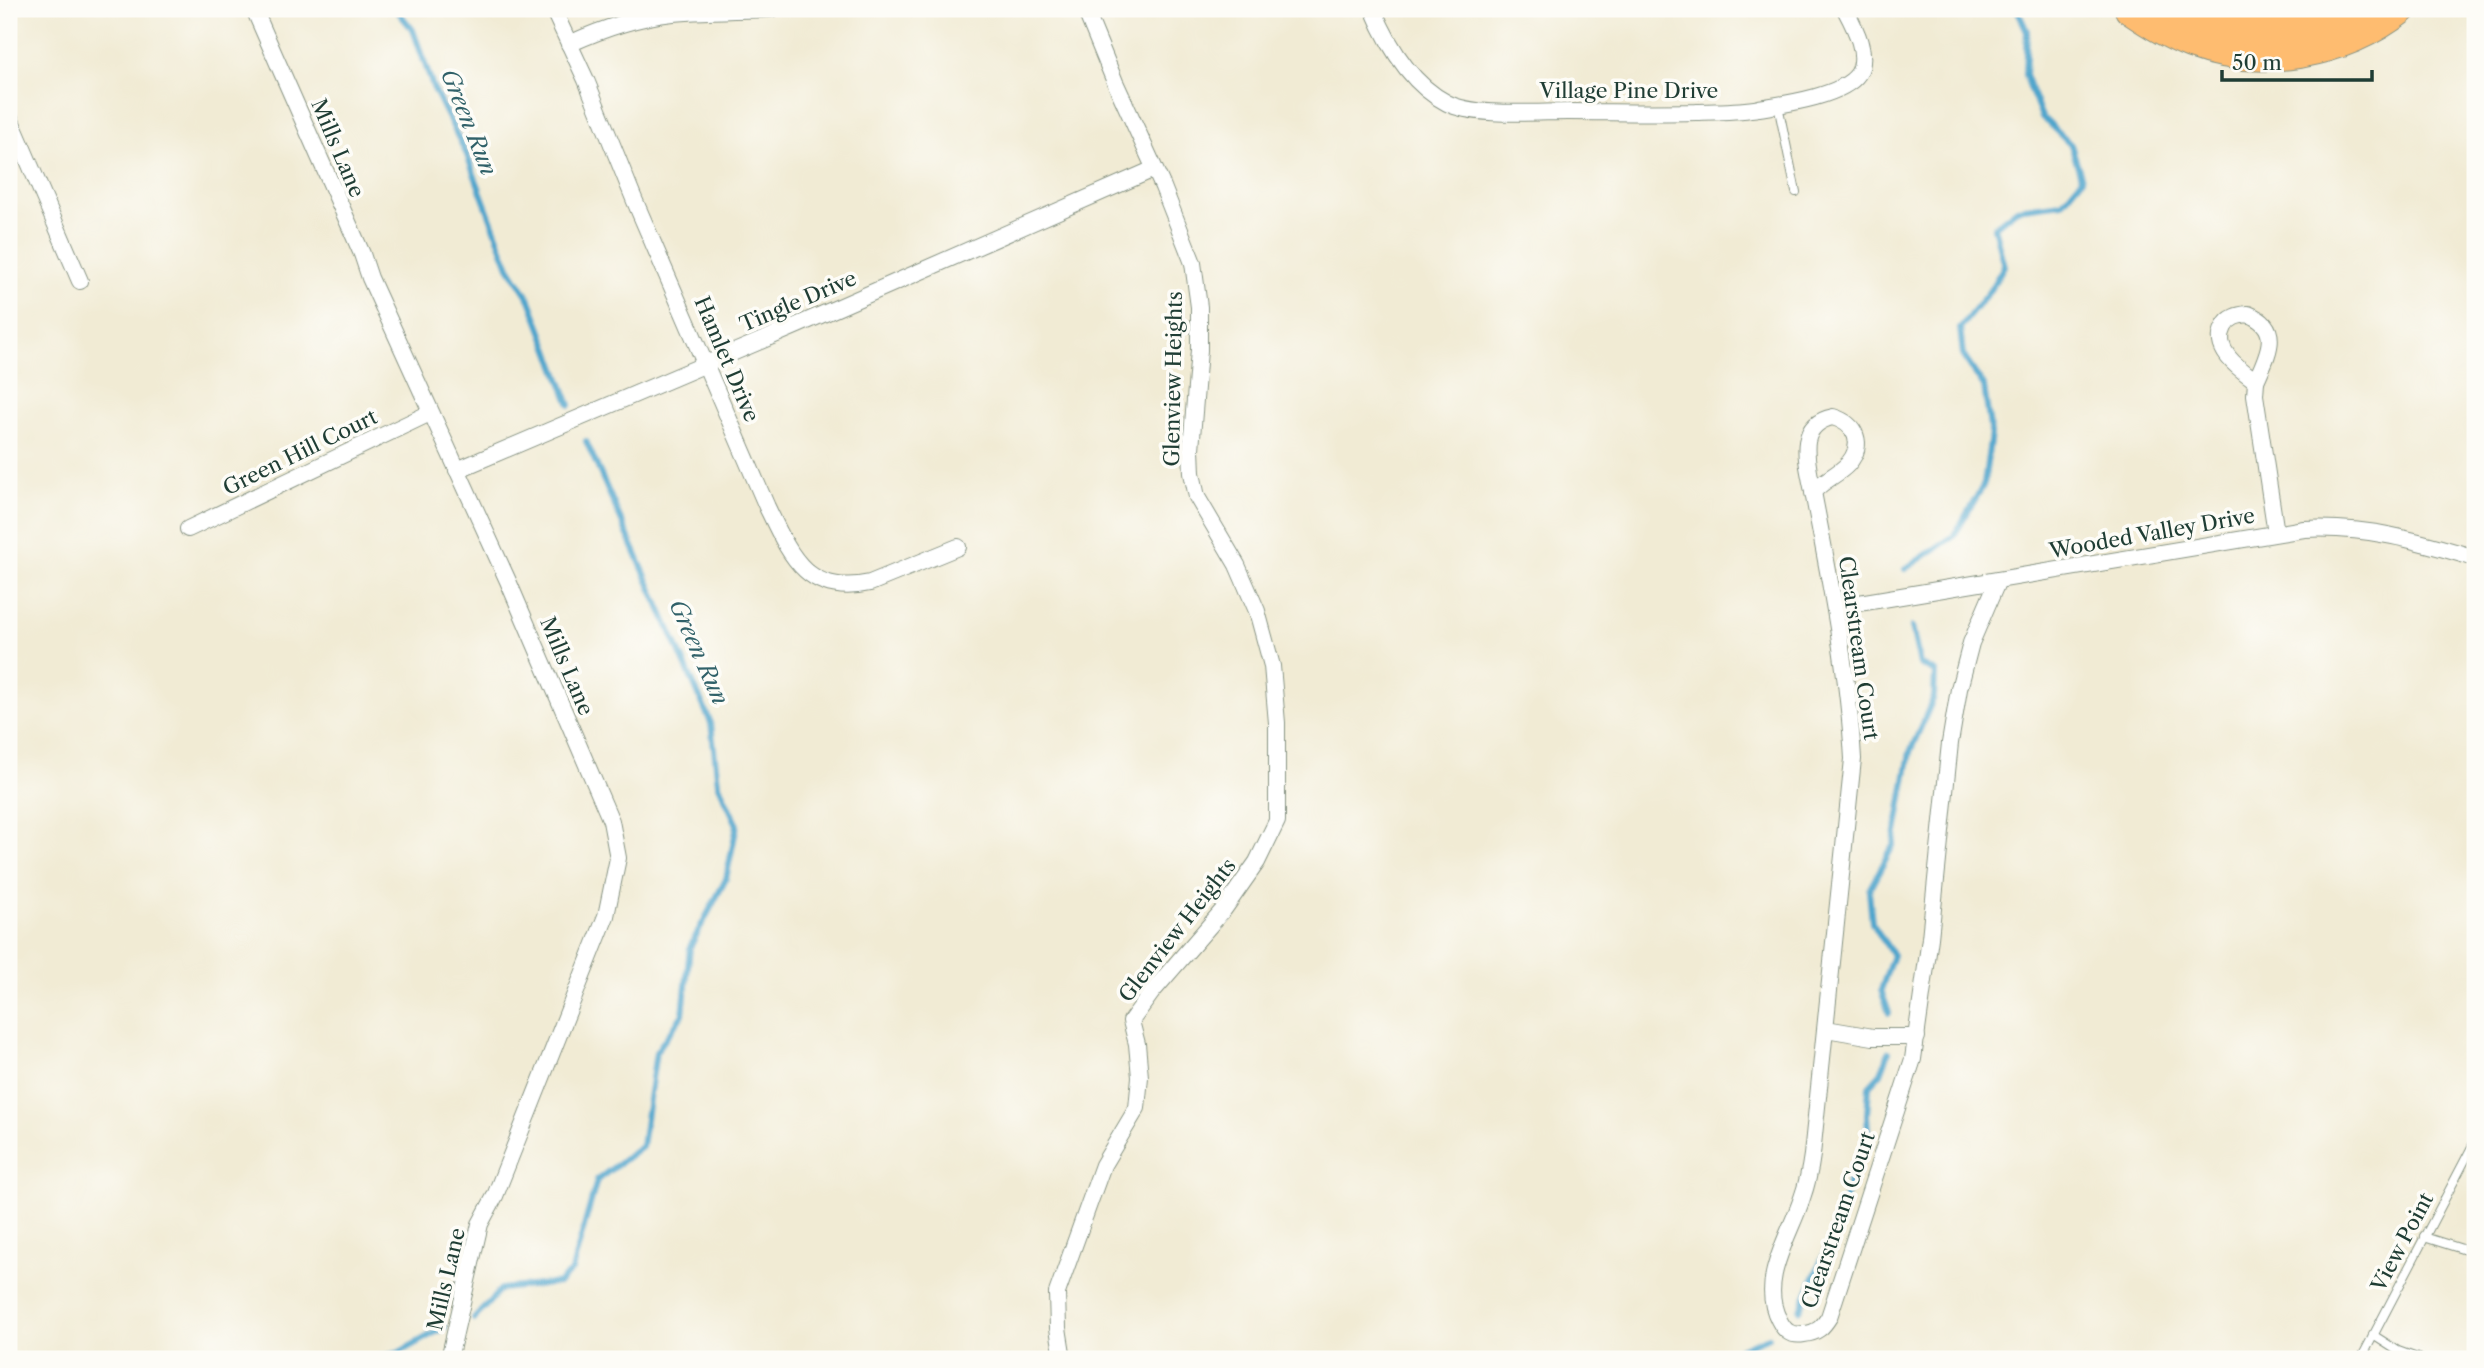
<svg xmlns="http://www.w3.org/2000/svg" width="2484" height="1368" viewBox="0 0 2484 1368" font-family="'Libre Caslon Text',serif">
<style>
.lines{fill:none;stroke-linecap:round;stroke-linejoin:round}
.stream{stroke:#50a5cc;stroke-width:6}
.lane-casing{stroke:#889484;stroke-width:10}
.street-casing{stroke:#889484;stroke-width:18}
.highway-casing{stroke:#889484;stroke-width:32}
.lane{stroke:#fff;stroke-width:8}
.street{stroke:#fff;stroke-width:16}
.highway{stroke:#febc70;stroke-width:30}
.labels{text-anchor:middle;dominant-baseline:central;stroke-width:7;stroke-linejoin:round;paint-order:stroke}
.street-label{font-size:21px;fill:#1f3d34;stroke:#fdfcf7}
.water-label{font-size:23px;font-style:italic;fill:#306169;stroke:#fdfcf7}
</style>
<rect width="100%" height="100%" fill="#fdfcf7"/>
<filter id="ink" filterUnits="userSpaceOnUse"><feTurbulence type="fractalNoise" baseFrequency=".0143" numOctaves="2"/><feDisplacementMap in="SourceGraphic" scale="14" xChannelSelector="R" yChannelSelector="G"/><feConvolveMatrix kernelMatrix="1 2 1 2 8 2 1 2 1" color-interpolation-filters="sRGB"/></filter>
<filter id="wash" filterUnits="userSpaceOnUse"><feTurbulence type="fractalNoise" baseFrequency=".00686" numOctaves="4" result="noise"/><feDisplacementMap in="SourceGraphic" scale="28" xChannelSelector="R" yChannelSelector="G"/><feGaussianBlur stdDeviation="1.57" result="paint"/><feColorMatrix in="noise" values="0 0 0 0 0 0 0 0 0 0 0 0 0 0 0 0 0 1.4 0 .05"/><feComposite in="paint" operator="in"/></filter>
<g filter="url(#wash)">
<rect width="100%" height="100%" fill="#f1ebd4"/>
<g class="lines">
<!-- stream -->
<g class="stream">
<polyline points="396,9 413,30 433,87 467,155 509,267 530,300 570,405"/>
<polyline points="1905,569 1954,536 1984,484 1991,434 1984,387 1963,355 1960,328 1990,290 2004,266 1994,227 2017,209 2062,203 2082,179 2071,145 2042,117 2025,75 2027,31 2017,9"/>
<polyline points="1889,1013 1881,990 1893,955 1872,923 1869,890 1894,844 1910,752 1934,697 1935,672 1920,664 1912,627"/>
<polyline points="1800,1310 1841,1215 1851,1171 1869,1146 1867,1115 1869,1086 1881,1073 1889,1052"/>
<polyline points="474,1319 501,1289 559,1283 572,1270 597,1180 642,1146 656,1052 683,1014 690,947 726,879 737,825 718,783 711,723 586,441"/>
<polyline points="372,1359 398,1353 445,1327"/>
<polyline points="1723,1359 1732,1352 1769,1337"/>
</g>
</g>
</g>
<g filter="url(#ink)">
<g class="lines">
<!-- lane casing -->
<g class="lane-casing">
<g id="lane">
<polyline points="1778,105 1796,192"/>
<polyline points="2424,1237 2475,1253"/>
<polyline points="2373,1335 2398,1351 2420,1359"/>
<polyline points="2361,1359 2475,1141"/>
</g>
</g>
<!-- street casing -->
<g class="street-casing">
<g id="street">
<polyline points="254,9 362,254 370,278 508,581 611,821 618,858 606,916 495,1196 480,1224 449,1359"/>
<path d="M 553,9 L 586,80 L 634,199 L 767,507 C 790,555 807,597 870,583 L 958,547"/>
<path d="M 1373,9 C 1388,45 1410,84 1447,103 C 1474,117 1536,112 1568,112 C 1611,112 1653,113 1696,112 C 1717,111 1738,112 1759,108 C 1785,104 1843,96 1858,74 C 1870,55 1854,26 1845,9"/>
<path d="M 569,44 C 602,29 637,17 673,13 C 705,10 739,10 771,9"/>
<polyline points="9,116 80,281"/>
<path d="M 2248,314 C 2284,328 2267,355 2256,381 C 2241,370 2211,350 2224,327 C 2229,317 2238,315 2248,314 Z"/>
<polyline points="2256,381 2255,395 2276,533"/>
<path d="M 1833,417 C 1856,424 1865,444 1848,464 C 1838,475 1823,480 1813,492 C 1808,464 1794,425 1833,417 Z"/>
<polyline points="457,470 798,325 1154,169"/>
<path d="M 1813,492 C 1830,581 1848,669 1853,759 L 1812,1155 C 1810,1170 1807,1184 1802,1198 C 1790,1236 1758,1281 1779,1320 C 1785,1332 1791,1336 1804,1334 C 1817,1333 1823,1327 1829,1317 L 1913,1059 L 1930,938 L 1950,743 L 1959,689 L 1971,643 L 1998,580"/>
<polyline points="188,529 430,413"/>
<path d="M 1835,607 L 2304,529 C 2366,526 2416,540 2475,558"/>
<polyline points="1826,1029 1873,1037 1917,1037"/>
<polyline points="1063,1359 1058,1328 1057,1293 1103,1165 1137,1108 1140,1077 1137,1044 1131,1021 1152,992 1224,909 1257,862 1277,821 1277,723 1272,666 1257,611 1237,565 1197,497 1192,473 1191,449 1199,350 1199,307 1193,263 1163,187 1115,82 1085,9"/>
</g>
</g>
<!-- highway casing -->
<g class="highway-casing">
<g id="highway">
<path d="M 2130,9 C 2149,22 2168,34 2191,43 C 2260,69 2344,54 2401,9"/>
<path d="M 2174,9 C 2226,36 2298,40 2350,9"/>
</g>
</g>
<!-- lane -->
<use href="#lane" class="lane"/>
<!-- street -->
<use href="#street" class="street"/>
<!-- highway -->
<use href="#highway" class="highway"/>
</g>
</g>
<g class="labels">
<!-- street labels -->
<g class="street-label">
<text x="1629" y="90">Village Pine Drive</text>
<text transform="translate(338 148) rotate(67)">Mills Lane</text>
<text transform="translate(798 301) rotate(-23)">Tingle Drive</text>
<text transform="translate(727 359) rotate(67)">Hamlet Drive</text>
<text transform="translate(1173 379) rotate(-89)">Glenview Heights</text>
<text transform="translate(300 452) rotate(-26)">Green Hill Court</text>
<text transform="translate(2152 533) rotate(-10)">Wooded Valley Drive</text>
<text transform="translate(1859 648) rotate(82)">Clearstream Court</text>
<text transform="translate(567 666) rotate(67)">Mills Lane</text>
<text transform="translate(1177 930) rotate(-52)">Glenview Heights</text>
<text transform="translate(1838 1220) rotate(-71)">Clearstream Court</text>
<text transform="translate(2402 1242) rotate(-62)">View Point</text>
<text transform="translate(446 1279) rotate(-77)">Mills Lane</text>
</g>
<!-- water labels -->
<g class="water-label">
<text transform="translate(469 122) rotate(68)">Green Run</text>
<text transform="translate(699 652) rotate(66)">Green Run</text>
</g>
</g>
<!-- margin -->
<rect width="2484" height="1368" fill="none" stroke="#fdfcf7" stroke-width="35"/>
<!-- scale -->
<path d="M2222 70v10h150v-10" fill="none" stroke="#1f3d34" stroke-width="3.5"/>
<text x="2232" y="70" font-size="21" fill="#1f3d34" stroke="#fdfcf7" stroke-width="5" paint-order="stroke">50 m</text>
</svg>
